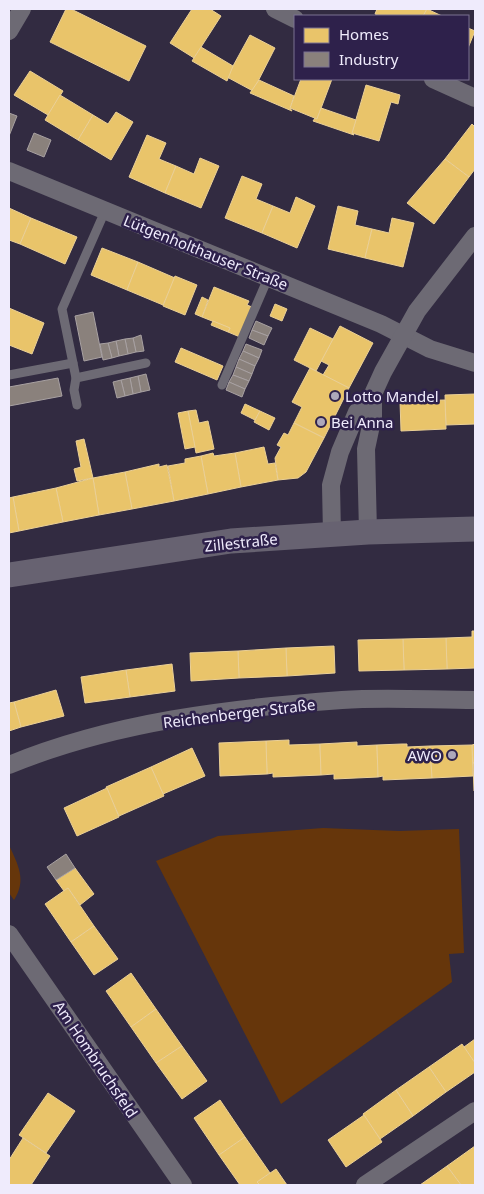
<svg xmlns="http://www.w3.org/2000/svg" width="484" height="1194" viewBox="0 0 484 1194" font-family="'Noto Sans',sans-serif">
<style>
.green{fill:#66360b}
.homes{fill:#e9c46a;stroke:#ebd096}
.industry{fill:#8a817c;stroke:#a8a1a2}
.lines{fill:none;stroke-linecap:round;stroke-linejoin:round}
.service{stroke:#6d6a74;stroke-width:9}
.minor{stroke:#6d6a74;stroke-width:18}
.secondary{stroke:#676271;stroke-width:25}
.poi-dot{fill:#ada8bb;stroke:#2e214b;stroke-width:2}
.labels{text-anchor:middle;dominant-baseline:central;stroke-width:5;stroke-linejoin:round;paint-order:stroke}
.street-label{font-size:15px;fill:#efebfc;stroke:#2e214b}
.poi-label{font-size:15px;fill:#efebfc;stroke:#2e214b;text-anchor:start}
</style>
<rect width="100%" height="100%" fill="#322b41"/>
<!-- green -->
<g class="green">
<polygon points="323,828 399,831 459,829 464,953 449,954 452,982 281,1104 156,861 218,836"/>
<path d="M 9,845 C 18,865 27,880 14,900 L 9,893 Z"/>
</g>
<!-- homes -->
<g class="homes">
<polygon points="66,9 71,9 146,46 129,81 50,42"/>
<polygon points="192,9 210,9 221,16 194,58 170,43"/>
<polygon points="377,9 427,9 423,16 380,16 375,14"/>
<polygon points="427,9 442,16 423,16"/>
<polygon points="468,28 475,31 468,48"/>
<polygon points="250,35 275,48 253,91 227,77"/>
<polygon points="201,47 233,66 227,81 192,61"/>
<polygon points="30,71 63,91 48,115 14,95"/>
<polygon points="301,79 332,79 317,119 290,108"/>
<polygon points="259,80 294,96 290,108 292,111 250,93"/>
<polygon points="366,85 400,95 398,104 391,102 379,141 352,133"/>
<polygon points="60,95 93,115 78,140 45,120"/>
<polygon points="321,108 356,120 352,133 354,135 313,121 315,118 317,119"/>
<polygon points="116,112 133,122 111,160 78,140 93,115 108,124"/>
<polygon points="472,124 475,127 475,169 469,177 445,159"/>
<polygon points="147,135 166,143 159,159 176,166 165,193 129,177"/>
<polygon points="200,158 219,166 201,208 165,193 176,166 194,174"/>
<polygon points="445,159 469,177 434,224 407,203"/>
<polygon points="242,176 262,184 256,199 273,206 262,233 225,218"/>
<polygon points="296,197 315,206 297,248 262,233 273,206 290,213"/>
<polygon points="338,206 358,211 355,225 372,229 365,258 328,249"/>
<polygon points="9,208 31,218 20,244 9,240"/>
<polygon points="31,218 77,237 65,264 20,244"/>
<polygon points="392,218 414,223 403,267 365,258 372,229 389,233"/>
<polygon points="102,248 138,262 127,290 91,275"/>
<polygon points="138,262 175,278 163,305 127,290"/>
<polygon points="175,276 197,285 185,315 163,306"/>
<polygon points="214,287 249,301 247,305 252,307 240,337 228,332 230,328 202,317"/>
<polygon points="202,297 208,300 202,317 195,314"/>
<polygon points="275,304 287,309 282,321 270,316"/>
<polygon points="9,308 44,323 32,354 9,345"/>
<polygon points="213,321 230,328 228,332 211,325"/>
<polygon points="340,326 373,343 349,388 323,375 329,365 321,361"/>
<polygon points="310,328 333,339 316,371 294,360"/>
<polygon points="181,348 223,366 217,380 175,362"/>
<polygon points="310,368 349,388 324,438 294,423 302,407 292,402"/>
<polygon points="475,394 475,424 446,425 445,395"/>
<polygon points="445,400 446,429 401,431 400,401"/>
<polygon points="245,404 260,411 255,420 241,413"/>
<polygon points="196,410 199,423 208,421 214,449 196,453 188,411"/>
<polygon points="188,411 195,447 185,449 178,413"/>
<polygon points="260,411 275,418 269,430 254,422"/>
<polygon points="294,423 324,438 306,472 298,478 278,480 275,458 281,447 277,445 284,433 288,435"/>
<polygon points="84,439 93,478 77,481 74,469 81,467 76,441"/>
<polygon points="264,447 268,464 275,463 278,480 241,487 235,453"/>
<polygon points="213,453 214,456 235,453 241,487 208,494 201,456"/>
<polygon points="201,456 208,494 174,501 168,466 185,463 185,459"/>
<polygon points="159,464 159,467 167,465 174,501 132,509 125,472"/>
<polygon points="125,472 132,509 99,515 93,478"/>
<polygon points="93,478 99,515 63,522 56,488"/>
<polygon points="56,488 63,522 19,531 13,497"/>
<polygon points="13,497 19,531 9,533 9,498"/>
<polygon points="472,631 475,631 475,668 447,669 446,638 472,637"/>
<polygon points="446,638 447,669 404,670 403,639"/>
<polygon points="403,639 404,670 359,671 358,640"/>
<polygon points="334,646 335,673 287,676 286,648"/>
<polygon points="286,648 287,676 239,678 238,651"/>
<polygon points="238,651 239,678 191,681 190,653"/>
<polygon points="172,664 175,691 130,697 126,670"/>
<polygon points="126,670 130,697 85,703 81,677"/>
<polygon points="56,690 64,716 21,727 14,702"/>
<polygon points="14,702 21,727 9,731 9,703"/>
<polygon points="289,740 289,745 320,744 321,775 273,777 273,773 267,774 266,741"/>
<polygon points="266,741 267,774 220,776 219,743"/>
<polygon points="357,742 357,746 377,745 378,777 334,779 334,774 321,775 320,744"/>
<polygon points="402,744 407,744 407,747 430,746 432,778 383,780 383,776 378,777 377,745"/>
<polygon points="475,744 475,763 473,763 472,745"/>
<polygon points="472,745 473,776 432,778 430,746"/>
<polygon points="192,748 205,776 163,794 151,767"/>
<polygon points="473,763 475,763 475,791 474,791"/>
<polygon points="151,767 164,796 119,816 106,787"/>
<polygon points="107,788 119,817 77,836 64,808"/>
<polygon points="75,868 94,894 80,905 68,888 64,891 56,880"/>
<polygon points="68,888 94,926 71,942 45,904"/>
<polygon points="94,926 118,959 94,975 71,942"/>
<polygon points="131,973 156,1009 131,1027 106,991"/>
<polygon points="156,1009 182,1046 156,1063 131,1027"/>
<polygon points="475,1039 475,1063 464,1047"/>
<polygon points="462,1044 475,1063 475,1072 446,1092 429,1067"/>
<polygon points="182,1046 207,1081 182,1099 156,1063"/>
<polygon points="429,1067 446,1092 413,1116 396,1090"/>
<polygon points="396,1090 413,1116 380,1139 363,1114"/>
<polygon points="48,1093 75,1111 46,1153 19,1135"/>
<polygon points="220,1100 245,1137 219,1155 194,1118"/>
<polygon points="364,1115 382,1142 346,1167 328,1140"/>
<polygon points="245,1137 270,1173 257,1182 260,1185 240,1185 219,1155"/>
<polygon points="23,1138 50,1156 31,1185 9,1185 9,1160"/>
<polygon points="475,1146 475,1185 461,1185 447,1166"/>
<polygon points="447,1166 461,1185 420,1185 430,1178"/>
<polygon points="276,1169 287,1185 260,1185 257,1182"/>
</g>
<!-- industry -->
<g class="industry">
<polygon points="9,113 17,116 9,136"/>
<polygon points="34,133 51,140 44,157 27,150"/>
<polygon points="93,312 102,357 84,361 75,316"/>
<polygon points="256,321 272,328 268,336 252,330"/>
<polygon points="252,330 268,336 264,345 249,338"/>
<polygon points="141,335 144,351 136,352 133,338"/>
<polygon points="133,338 136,352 128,354 125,339"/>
<polygon points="125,339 128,354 119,356 116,341"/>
<polygon points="116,341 119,356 112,358 108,343"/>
<polygon points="108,343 112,358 103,360 100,344"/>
<polygon points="246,344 262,350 259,358 243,351"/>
<polygon points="243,351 259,358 255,366 239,359"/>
<polygon points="239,359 255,366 252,374 236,367"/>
<polygon points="236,367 252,374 249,381 233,375"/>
<polygon points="146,374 150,390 141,392 138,376"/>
<polygon points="233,375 249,381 245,389 229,382"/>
<polygon points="138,376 141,392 133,394 130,378"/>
<polygon points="58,378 62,396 9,406 9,387"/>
<polygon points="130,378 133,394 125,396 121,380"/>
<polygon points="121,380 125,396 117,398 113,382"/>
<polygon points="229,382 245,389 242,397 226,390"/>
<polygon points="66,854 75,868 56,880 47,867"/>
</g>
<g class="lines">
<!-- service -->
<g class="service">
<polyline points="9,375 73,363"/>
<polyline points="76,378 146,363"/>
<polyline points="222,385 268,278"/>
<polyline points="77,405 74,390 76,378 62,309 105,211"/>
</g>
<!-- minor -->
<g class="minor">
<polyline points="275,9 295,19"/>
<polyline points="9,31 22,9"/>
<polyline points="433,79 475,98"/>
<polyline points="9,171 381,324 430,349 475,363"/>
<polyline points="368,532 366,449 373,416 373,394"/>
<polyline points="332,534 331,485 340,452 357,412 373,394 383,372 417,311 475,236"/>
<path d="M 9,765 C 113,722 230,708 342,700 C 386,697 431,700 475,700"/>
<polyline points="9,934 183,1185"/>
<polyline points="365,1185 475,1111"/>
</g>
<!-- secondary -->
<polyline class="secondary" points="9,575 231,541 368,532 475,529"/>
</g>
<!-- markers -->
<g class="poi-dot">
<circle cx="335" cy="396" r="5"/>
<circle cx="321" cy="422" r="5"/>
<circle cx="452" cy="755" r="5"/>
</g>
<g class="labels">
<!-- street labels -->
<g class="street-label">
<text transform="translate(206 252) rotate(22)">Lütgenholthauser Straße</text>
<text transform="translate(241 542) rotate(-6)">Zillestraße</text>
<text transform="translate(239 713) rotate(-7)">Reichenberger Straße</text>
<text transform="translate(96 1059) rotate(56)">Am Hombruchsfeld</text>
</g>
<!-- poi labels -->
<g class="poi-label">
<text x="345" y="396">Lotto Mandel</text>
<text x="331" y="422">Bei Anna</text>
<text x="442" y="755" text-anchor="end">AWO</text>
</g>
</g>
<!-- border -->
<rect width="484" height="1194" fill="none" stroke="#efebfc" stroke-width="20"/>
<!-- legend -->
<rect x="294" y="15" width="175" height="65" fill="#2e214b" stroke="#7b7292"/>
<rect x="304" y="28" width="25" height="15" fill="#e9c46a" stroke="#7b7292"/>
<text x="339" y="40" font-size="15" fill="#efebfc">Homes</text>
<rect x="304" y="52" width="25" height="15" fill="#8a817c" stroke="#7b7292"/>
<text x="339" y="65" font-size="15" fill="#efebfc">Industry</text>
</svg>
